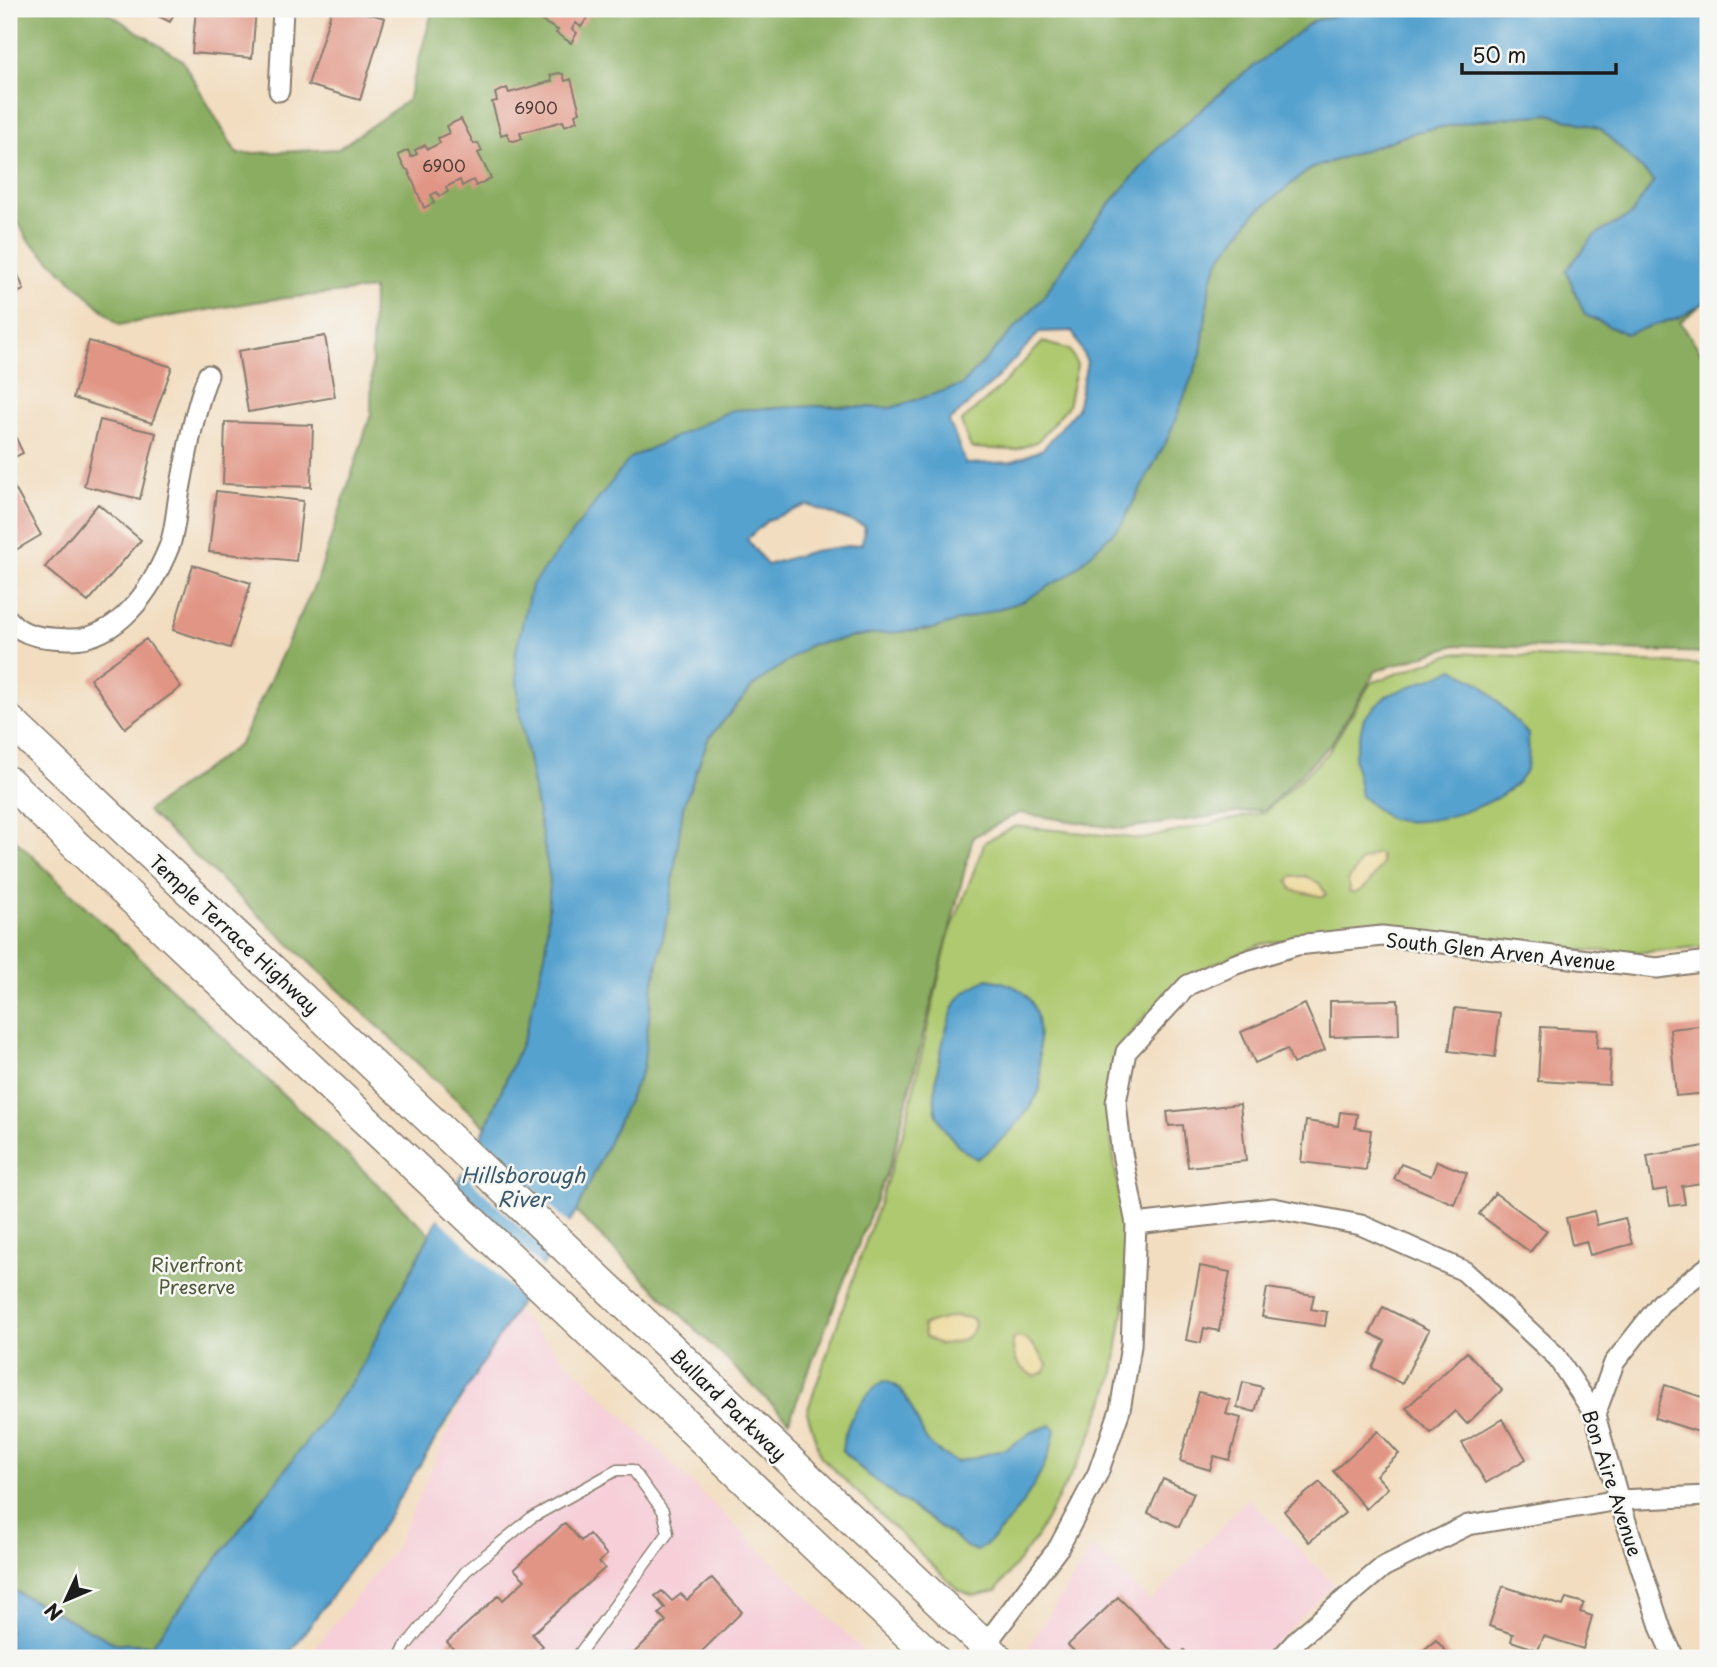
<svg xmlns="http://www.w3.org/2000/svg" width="1717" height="1667" viewBox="0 0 1717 1667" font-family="'Playpen Sans',sans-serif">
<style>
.built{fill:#f6cfd9}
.green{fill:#afc96f;stroke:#667246;stroke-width:2}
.forest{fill:#8bad62;stroke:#54643f;stroke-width:2}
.sand{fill:#eeda9e;stroke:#857b5d;stroke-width:2}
.water{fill:#57a2cf;stroke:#3a5f76;stroke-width:2;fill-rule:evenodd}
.pier{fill:#f2ddc0}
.building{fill:#e19585}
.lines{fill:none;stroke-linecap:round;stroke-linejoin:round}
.service-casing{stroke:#877c6e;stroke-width:13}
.minor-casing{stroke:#877c6e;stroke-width:23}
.primary-casing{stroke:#877c6e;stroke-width:33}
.service{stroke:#fff;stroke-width:10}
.minor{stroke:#fff;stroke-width:19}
.primary{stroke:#fff;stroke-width:30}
.labels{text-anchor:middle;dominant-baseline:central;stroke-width:5;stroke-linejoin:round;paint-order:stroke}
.number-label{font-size:16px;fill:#4d3a36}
.street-label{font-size:19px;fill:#1c1c1c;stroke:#f6f6f2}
.park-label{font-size:19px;fill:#4f5939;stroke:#f6f6f2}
.water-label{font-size:21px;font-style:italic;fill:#37586d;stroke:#f6f6f2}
</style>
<rect width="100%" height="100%" fill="#f6f6f2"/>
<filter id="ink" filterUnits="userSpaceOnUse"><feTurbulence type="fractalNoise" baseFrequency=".0143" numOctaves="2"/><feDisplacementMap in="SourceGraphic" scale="14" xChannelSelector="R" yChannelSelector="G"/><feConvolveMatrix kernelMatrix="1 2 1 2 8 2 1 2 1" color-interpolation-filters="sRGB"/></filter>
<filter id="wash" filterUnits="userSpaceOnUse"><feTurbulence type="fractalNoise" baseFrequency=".00686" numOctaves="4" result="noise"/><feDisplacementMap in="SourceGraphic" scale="28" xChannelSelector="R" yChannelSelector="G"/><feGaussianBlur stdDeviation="1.57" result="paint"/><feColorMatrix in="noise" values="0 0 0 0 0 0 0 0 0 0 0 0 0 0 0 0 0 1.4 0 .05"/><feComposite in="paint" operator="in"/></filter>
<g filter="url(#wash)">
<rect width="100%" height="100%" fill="#f2ddc0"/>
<path class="built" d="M506,1302L871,1658H307L396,1547Z
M1248,1498L1334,1584L1261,1658H1026L1023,1655L1093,1547L1151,1602Z"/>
<path class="green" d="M1043,342L1070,350L1077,365L1068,406L1038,441L1016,450L971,448L961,422L996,391Z
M1454,653L1708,665V946L1644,952L1564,950L1365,927L1262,944L1199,970L1146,1015L1115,1054L1106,1104L1124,1226L1127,1288L1113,1378L1088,1444L1036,1538L996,1591L974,1596L958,1590L821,1457L807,1412L904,1131L948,938L985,842L1015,826L1142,839L1265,812L1327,754L1371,683Z"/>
<path class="forest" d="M9,9H102L182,60L237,154L338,149L408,100L433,9H1360L1313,22L1232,83L1158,148L1097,219L1041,300L962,385L891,408L818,406L515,655L520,714L550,879L546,951L525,1035L486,1127L147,811L240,744L318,578L371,414L373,289L267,300L119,325L28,240L9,206Z
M1549,114L1601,129L1654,181L1631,215L1594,236L1680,317L1708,300L1680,322L1708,362V653L1456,645L1376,671L1331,744L1266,809L1121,829L1019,813L973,837L892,1159L789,1421L576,1212L643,1069L652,990L669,908L683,807L708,739L754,685L810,645L864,635L932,629L1024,600L1071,573L1121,525L1168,438L1201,354L1210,283L1219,260L1255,213L1310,169L1419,131L1482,120Z
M9,834L430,1234L357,1375L152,1646L114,1643L9,1588Z"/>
<path class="sand" d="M1376,853L1380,854L1382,864C1374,876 1365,894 1350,893L1348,881L1361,861Z
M1305,876L1319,883L1326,894L1324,897L1292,890L1288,881L1292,877Z
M954,1316L972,1318L975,1324C972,1341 955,1342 940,1345L925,1336L923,1325Z
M1017,1337C1031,1338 1041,1354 1047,1365L1045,1372L1035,1376C1019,1370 1012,1357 1013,1340Z"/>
<path class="water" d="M1360,9H1656L1672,14L1708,9V300L1680,317L1626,334L1585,315L1566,271L1594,236L1631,215L1654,181L1601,129L1549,114L1482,120L1419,131L1310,169L1255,213L1219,260L1210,284L1201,354L1168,438L1121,525L1071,573L1024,601L932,629L864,635L810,645L754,685L708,739L683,807L669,908L652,990L643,1069L576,1212L379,1531L286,1658H9V1588L114,1643L152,1645L357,1375L486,1127L525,1035L546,951L550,879L520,714L515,655L531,586L630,458L732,410L818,406L891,408L962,385L1041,300L1097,219L1158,148L1232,83L1313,21ZM1072,331L1087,362L1077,409L1043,449L1011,462L966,464L949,421L991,384L1040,332ZM807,505L865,526L862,544L813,551L767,565L747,539L768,520Z
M1454,669L1481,684L1528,734C1528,744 1530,757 1527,767C1517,803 1424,830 1392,819C1381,816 1370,803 1361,796L1354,757L1364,718L1386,696Z
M987,979C1037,986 1039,1010 1039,1055C1039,1066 1043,1083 1039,1092C1025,1119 1001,1143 977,1159C961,1151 944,1132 937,1115C929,1095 946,1015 959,998C965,990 979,984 987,979Z
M884,1381C908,1385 915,1421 926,1439C933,1450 946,1456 957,1462L1006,1449L1032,1432L1051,1425L1055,1429C1051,1468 1009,1529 978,1551L969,1549C928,1514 879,1491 842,1450C844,1424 861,1396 884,1381Z"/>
<path class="pier" d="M477,1136L572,1226L552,1258L460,1170Z
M453,1182L545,1270L525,1302L436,1216Z"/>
<g id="blocks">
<path class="building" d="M144,9H176L170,22Z
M196,9H256L252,58L192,53Z
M332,9H351L385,18L360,100L308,85Z
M531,9H592L597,12L594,17L590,14L581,27L576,23L572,29L577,33L571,43L556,33L558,30L528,14Z
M559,73L563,74L565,81L571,79L580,112L575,114L577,121L565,126L563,121L520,133L522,139L513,141L509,140L507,133L501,135L492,102L497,101L495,93L507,88L509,93L552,81L550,75Z
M461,119L474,144L478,143L482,151L478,153L491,178L476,186L473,180L462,186L460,180L446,187L448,192L439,196L437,192L431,195L434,203L424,208L408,170L405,169L398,155L408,150L411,157L417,154L415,150L425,145L428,149L440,143L438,138L449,133L446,126Z
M9,252L24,290L9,296Z
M325,336L335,397L248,412L238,351Z
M89,341L172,367L152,423L73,398Z
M100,420L156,433L140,499L84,486Z
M225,422L313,425L311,487L223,484Z
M9,423L23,453L9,460Z
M9,478L41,535L9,554Z
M216,491L303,501L296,561L209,552Z
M98,504L141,540L88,602L45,567Z
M193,565L251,583L230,648L173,630Z
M146,639L181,687L125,728L90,679Z
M1398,1000L1399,1035L1330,1037V1001Z
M1305,1004L1325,1050L1293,1064L1287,1049L1255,1063L1241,1032Z
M1455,1008L1500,1013L1495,1057L1449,1051Z
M1708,1025V1093L1676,1096L1670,1029Z
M1541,1027L1598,1030L1597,1048L1611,1049L1609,1085L1538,1081Z
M1240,1104L1246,1161L1188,1167L1183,1125L1169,1126L1167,1112Z
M1340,1112L1357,1114L1355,1128L1371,1130L1366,1170L1301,1162L1306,1121L1338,1126Z
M1705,1146L1708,1182L1682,1186L1685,1204L1670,1206L1667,1189L1653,1191L1647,1156Z
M1437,1161L1467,1173L1454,1204L1394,1179L1401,1164L1431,1176Z
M1495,1193L1547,1231L1530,1252L1479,1214Z
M1594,1211L1597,1225L1625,1218L1632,1244L1590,1255L1586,1241L1572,1245L1566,1218Z
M1200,1266L1230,1272L1219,1331L1204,1328L1201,1343L1186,1340Z
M1267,1288L1314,1295L1311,1309L1327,1312L1325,1326L1262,1317Z
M1383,1307L1429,1330L1402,1384L1372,1368L1385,1341L1370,1333Z
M1467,1352L1502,1390L1467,1424L1455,1411L1431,1433L1406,1408Z
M1243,1382L1262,1387L1255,1412L1237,1407Z
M1665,1385L1708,1399V1435L1655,1418Z
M1199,1392L1230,1400L1226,1414L1241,1418L1229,1460L1214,1456L1210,1470L1180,1461Z
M1502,1419L1526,1459L1486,1483L1462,1443Z
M1378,1431L1399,1454L1376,1475L1388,1488L1366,1509L1333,1471Z
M1163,1479L1194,1493L1179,1527L1148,1513Z
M1320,1482L1345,1513L1309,1542L1284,1511Z
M565,1523L581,1541L589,1534L607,1555L599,1562L605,1568L532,1634L543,1646L529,1658H451L457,1653L447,1642L499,1595L503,1600L525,1580L514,1569Z
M712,1578L742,1612L695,1658H624L628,1654L630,1657L666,1621L659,1614L665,1608L655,1596L662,1591L672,1601L681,1594L687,1600Z
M1503,1586L1563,1606L1566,1598L1584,1603L1580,1612L1592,1616L1583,1649L1544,1636L1538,1650L1511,1641L1513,1634L1489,1626Z
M1118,1597L1178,1657L1184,1650L1192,1658H1081L1068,1645Z
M1436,1640L1452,1658H1414Z"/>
</g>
</g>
<g filter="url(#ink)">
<use href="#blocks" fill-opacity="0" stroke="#877c6e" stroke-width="2"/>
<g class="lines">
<g class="service-casing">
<path id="service" d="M400,1658L405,1647L466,1571L531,1518L617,1470H633L663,1511L668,1533L576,1658"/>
</g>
<g class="minor-casing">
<path id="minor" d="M279,91L283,9
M9,620C24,638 47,638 68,639C118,641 152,589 169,547C175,532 176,512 179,495C187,454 193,414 208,375
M1136,1224L1273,1208L1361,1225L1464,1271L1556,1356L1595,1415L1619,1500L1661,1629L1674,1658
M1595,1415L1614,1363L1661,1303L1708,1267
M985,1645L1059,1547L1098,1473L1120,1410L1131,1346L1136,1224L1121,1148L1116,1102L1126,1052L1188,985L1236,964L1297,945L1382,936L1657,968L1708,961
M1281,1658L1299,1638L1383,1567L1468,1525L1619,1500L1708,1496"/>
</g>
<g class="primary-casing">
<path id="primary" d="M9,720L998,1658
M9,782L933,1658"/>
</g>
<use href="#service" class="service"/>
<use href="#minor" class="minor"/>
<use href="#primary" class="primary"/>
</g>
</g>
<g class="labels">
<g class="number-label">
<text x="536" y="107">6900</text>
<text x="444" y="165">6900</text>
</g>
<g class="street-label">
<text transform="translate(235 934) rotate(43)">Temple Terrace Highway</text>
<text transform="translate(1501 951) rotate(6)">South Glen Arven Avenue</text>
<text transform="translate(729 1404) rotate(44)">Bullard Parkway</text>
<text transform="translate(1613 1483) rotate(72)">Bon Aire Avenue</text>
</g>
<g class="park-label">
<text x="197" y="1264">Riverfront<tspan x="197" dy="22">Preserve</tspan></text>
</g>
<g class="water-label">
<text x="523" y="1174">Hillsborough<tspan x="523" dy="24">River</tspan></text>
</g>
</g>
<rect width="1717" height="1667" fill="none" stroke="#f6f6f2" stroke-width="35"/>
<g transform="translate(66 1600) rotate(226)" stroke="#f6f6f2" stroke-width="5" paint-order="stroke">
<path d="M0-5L12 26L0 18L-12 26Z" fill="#1c1c1c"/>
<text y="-10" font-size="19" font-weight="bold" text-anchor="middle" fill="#1c1c1c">N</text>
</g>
<path d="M1462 63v10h154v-10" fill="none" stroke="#1c1c1c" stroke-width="3.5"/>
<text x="1472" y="63" font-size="21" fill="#1c1c1c" stroke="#f6f6f2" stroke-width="5" paint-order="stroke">50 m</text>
</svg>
